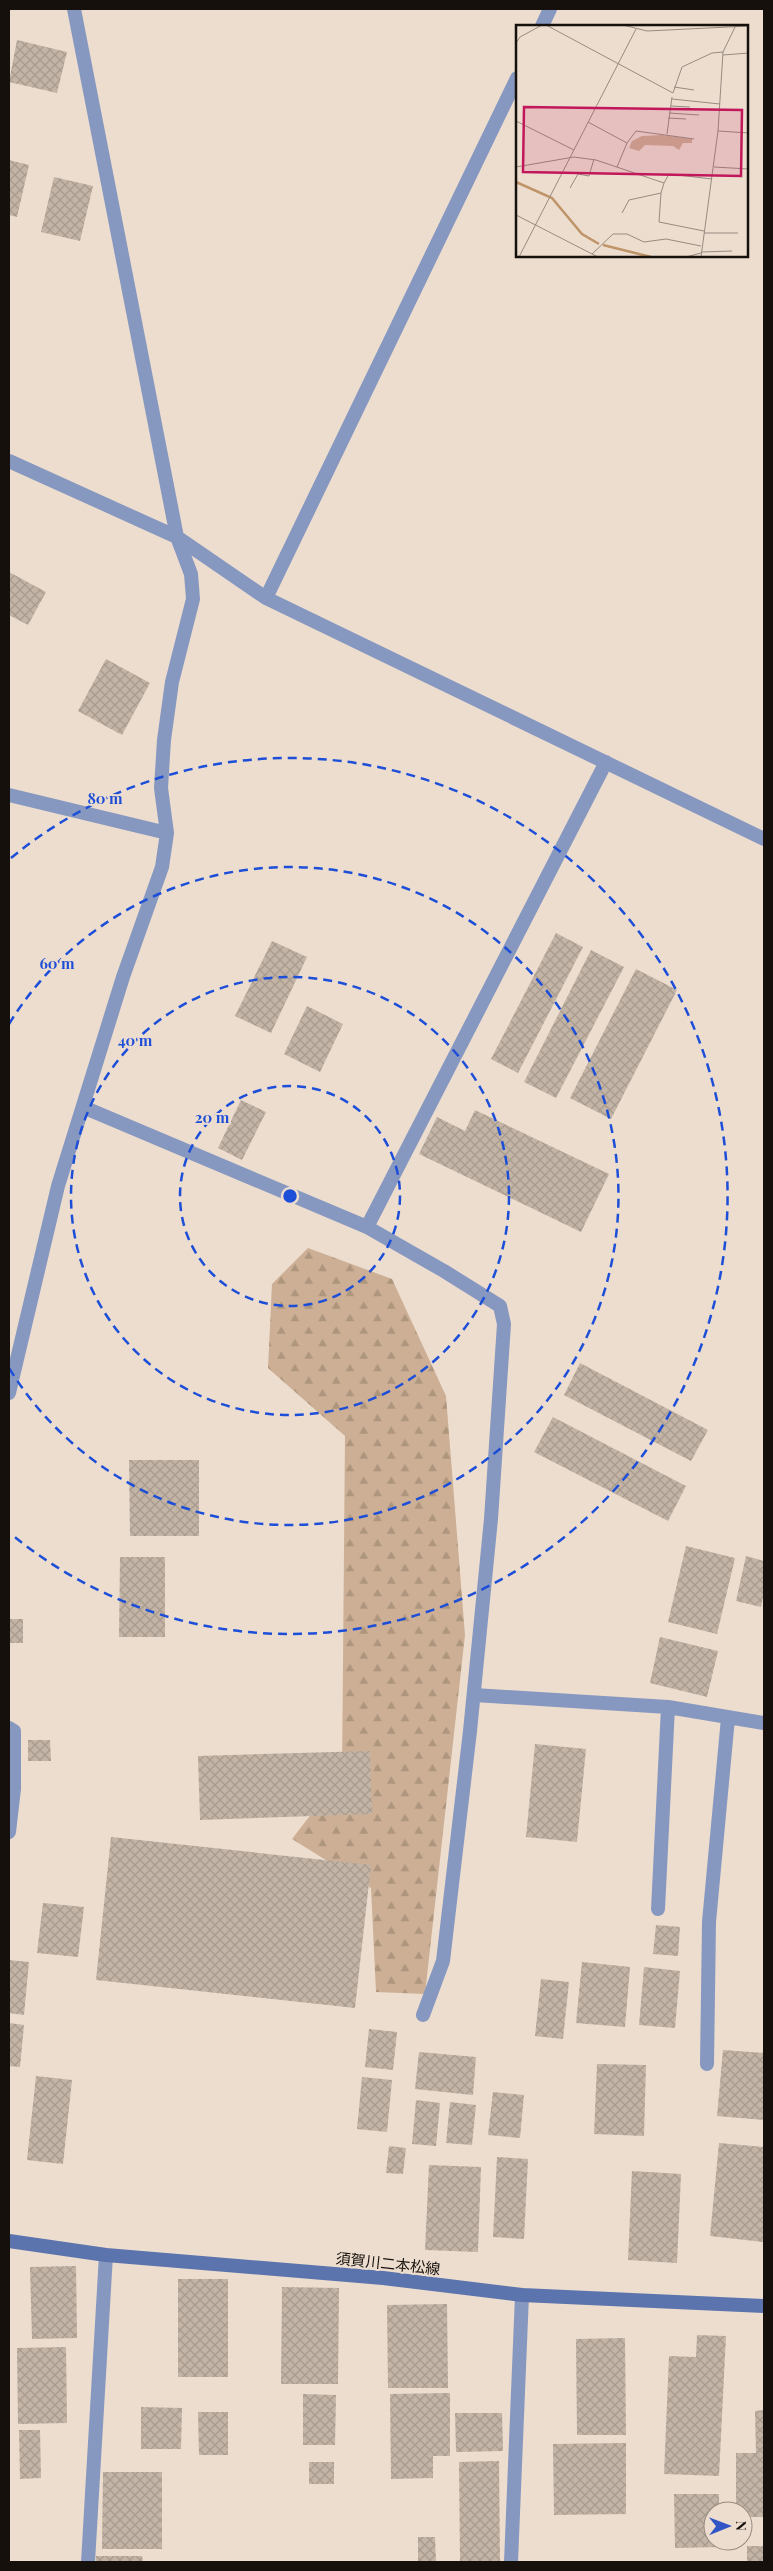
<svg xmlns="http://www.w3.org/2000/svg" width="773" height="2571" viewBox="0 0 773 2571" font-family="'Playfair Display','Noto Sans JP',serif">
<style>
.forest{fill:url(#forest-firs)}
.building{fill:url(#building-cross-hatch)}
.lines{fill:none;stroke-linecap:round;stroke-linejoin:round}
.minor{stroke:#8798c0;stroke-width:14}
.secondary{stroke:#5c74ad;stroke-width:14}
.ring{fill:none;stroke:#1d4ed8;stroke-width:2.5;stroke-dasharray:9 6}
.labels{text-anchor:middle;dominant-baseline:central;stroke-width:4;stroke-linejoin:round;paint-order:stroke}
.street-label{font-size:15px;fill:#15100b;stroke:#edddcf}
.inset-river{fill:none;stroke:#bf9469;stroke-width:2.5}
.inset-road{fill:none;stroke:#978b81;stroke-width:1}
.view{fill:#c2185b;fill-opacity:0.15;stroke:#c2185b;stroke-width:2.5}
.inset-edge{fill:none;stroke:#15100b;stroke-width:2.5}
.centre{fill:#1d4ed8;stroke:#edddcf;stroke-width:2.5}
.ring-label{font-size:15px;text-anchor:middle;font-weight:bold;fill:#1d4ed8;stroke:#edddcf;stroke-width:4;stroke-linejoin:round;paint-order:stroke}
</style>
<defs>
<pattern id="forest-firs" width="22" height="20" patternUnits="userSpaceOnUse" patternTransform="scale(1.25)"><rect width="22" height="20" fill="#ccaf94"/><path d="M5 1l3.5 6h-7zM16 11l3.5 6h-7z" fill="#ae967e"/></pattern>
<pattern id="building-cross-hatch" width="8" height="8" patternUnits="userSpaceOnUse" patternTransform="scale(1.25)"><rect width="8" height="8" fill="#c3b4a6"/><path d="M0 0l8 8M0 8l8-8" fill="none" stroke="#a79a8e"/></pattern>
</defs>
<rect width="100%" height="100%" fill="#edddcf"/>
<path class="forest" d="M308,1248L392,1279L446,1396L465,1635L425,1994L376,1992L371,1888L292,1839L342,1774L345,1436L268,1368L272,1284Z"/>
<path class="building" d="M17,40L67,52L57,93L9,82Z
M9,160L29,165L17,217L9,215Z
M54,177L93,186L80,241L41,232Z
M9,572L46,592L28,625L9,615Z
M106,659L150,683L122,735L78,711Z
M556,933L583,947L518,1073L491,1059Z
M272,941L307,957L271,1033L235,1016Z
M591,950L624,967L556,1098L524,1082Z
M636,969L677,990L611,1119L570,1098Z
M307,1006L343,1024L320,1072L284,1054Z
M241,1100L266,1112L242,1160L218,1148Z
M475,1110L609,1174L581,1232L419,1154L437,1117L465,1131Z
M580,1363L708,1430L691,1461L564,1395Z
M553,1417L686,1486L668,1521L534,1452Z
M129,1460H199V1536H130Z
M686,1546L735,1558L717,1634L668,1622Z
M746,1556L764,1561V1592L761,1607L736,1601Z
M120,1557H165V1637H119Z
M9,1619H23V1643H9Z
M660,1637L718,1651L707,1697L650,1683Z
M28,1740H50L51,1761H28Z
M535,1744L586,1749L577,1842L526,1837Z
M370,1751L372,1814L200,1820L198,1756Z
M111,1837L371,1865L355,2008L96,1980Z
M43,1903L84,1907L78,1957L37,1953Z
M656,1925L680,1927L678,1956L653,1954Z
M9,1960L29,1962L24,2015L9,2013Z
M582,1962L630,1967L625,2027L576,2023Z
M644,1967L680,1971L675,2028L639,2025Z
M541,1979L569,1982L563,2039L535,2036Z
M9,2023L24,2025L20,2067L9,2066Z
M369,2029L397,2032L393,2070L365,2067Z
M723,2050L764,2053V2120L717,2116Z
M419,2052L476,2057L473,2095L415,2089Z
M597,2064L646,2065L644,2136L594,2134Z
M36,2076L72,2080L63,2164L27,2160Z
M362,2077L392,2080L387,2132L357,2129Z
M493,2092L524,2095L520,2138L488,2135Z
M416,2100L440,2103L436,2146L412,2144Z
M450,2102L476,2105L472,2145L446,2143Z
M719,2143L764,2147L763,2242L710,2236Z
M389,2146L406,2148L403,2174L386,2173Z
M497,2157L528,2159L524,2239L493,2237Z
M429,2165L481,2167L478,2252L425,2250Z
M632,2171L681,2174L677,2263L628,2260Z
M76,2266L77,2338L32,2339L30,2267Z
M178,2279H228V2377H178Z
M282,2287L339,2288L338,2384H281Z
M447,2304L448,2388H388L387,2305Z
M697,2335L726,2336L719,2476L664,2474L669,2356L696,2357Z
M625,2338L626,2435H577L576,2339Z
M66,2347L67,2423L18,2424L17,2348Z
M450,2393V2456H433V2478L391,2479L390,2394Z
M303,2394L336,2395L335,2445H303Z
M141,2407L182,2408L181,2449H141Z
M764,2410V2517H743V2511H736V2453H756L755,2411Z
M198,2412H228V2455H199Z
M455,2413H502L503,2451L456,2452Z
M19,2430H40L41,2478L20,2479Z
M626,2443V2514L554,2515L553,2444Z
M499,2461L500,2562H460L459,2462Z
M309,2462H334V2484H309Z
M103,2472H162V2549H102Z
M674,2494H719V2511H713V2541H719L720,2547L675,2548Z
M418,2537H435L436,2562H418Z
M747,2546H764V2562H747Z
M96,2556H142L143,2562H96Z"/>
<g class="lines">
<path class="minor" d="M542,26L550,9
M9,461L177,537L266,598L764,839
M266,598L517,78
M9,795L167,833
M83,1107L367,1227L606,762
M367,1227L444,1271L500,1306L504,1324L491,1519L470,1731L443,1961L423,2015
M9,1393L58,1186L123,977L162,867L167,833L161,788L164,740L172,682L193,599L191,574L177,537L74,9
M474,1695L668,1707L764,1723
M9,1728L14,1731V1789L9,1832
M658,1909L668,1707
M707,2064L709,1922L728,1718
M88,2562L106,2255
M511,2562L522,2295"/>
<path class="secondary" d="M9,2241L106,2255L383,2278L522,2295L764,2306"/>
</g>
<g class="ring">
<circle cx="290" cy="1196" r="110"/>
<circle cx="290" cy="1196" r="219"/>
<path d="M9 1024A329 329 0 1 1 9 1368"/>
<path d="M11 858A438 438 0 1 1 11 1534"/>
</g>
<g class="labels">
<g class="street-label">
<text transform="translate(388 2263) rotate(6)">須賀川二本松線</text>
</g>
</g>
<g transform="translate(516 25)">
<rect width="232" height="232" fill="#edddcf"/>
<path d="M146,110L176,114V118H167L163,125L157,121L129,120L123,126L113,123L116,116L126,111Z" fill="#ccaf94"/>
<path class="inset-river" d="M0,157L36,173L66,209L83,219M87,220L135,232"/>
<path class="inset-road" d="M30,0L157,68L166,42L196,28L207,27M107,0L131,6L233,1M0,18L4,12L26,0M207,30L233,28M158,62L178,65M156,74L204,79M155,81L174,82M153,88L183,90M152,93L170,94M0,96L58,125M72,97L111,118L101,142M202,106L233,108M151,109L156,72M111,118L120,106L178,114M0,142L58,132L80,135L148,158L153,149L196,154M198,142L233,144M54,163L62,149L73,151L78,134M145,168L143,197L188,206M106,188L113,175L145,168L148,158M0,190L82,232M188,208H222M185,227L216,226M76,229L97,209H111L128,217L150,214L185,221M3,232L120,4M170,232L185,228M185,232L202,106L207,27L220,0"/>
<path class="view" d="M8,82L226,85L225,151L7,147Z"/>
<rect width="232" height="232" class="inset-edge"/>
</g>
<circle cx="290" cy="1196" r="8" class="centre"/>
<g class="ring-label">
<text x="105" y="804">80 m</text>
<text x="57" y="969">60 m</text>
<text x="135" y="1046">40 m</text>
<text x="212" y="1123">20 m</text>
</g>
<rect width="773" height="2571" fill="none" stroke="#15100b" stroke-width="20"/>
<g transform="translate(728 2526) rotate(89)"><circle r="24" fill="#edddcf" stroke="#978b81"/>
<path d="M0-4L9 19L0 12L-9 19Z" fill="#3155c5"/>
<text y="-8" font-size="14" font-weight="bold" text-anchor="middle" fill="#15100b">N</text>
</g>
</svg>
